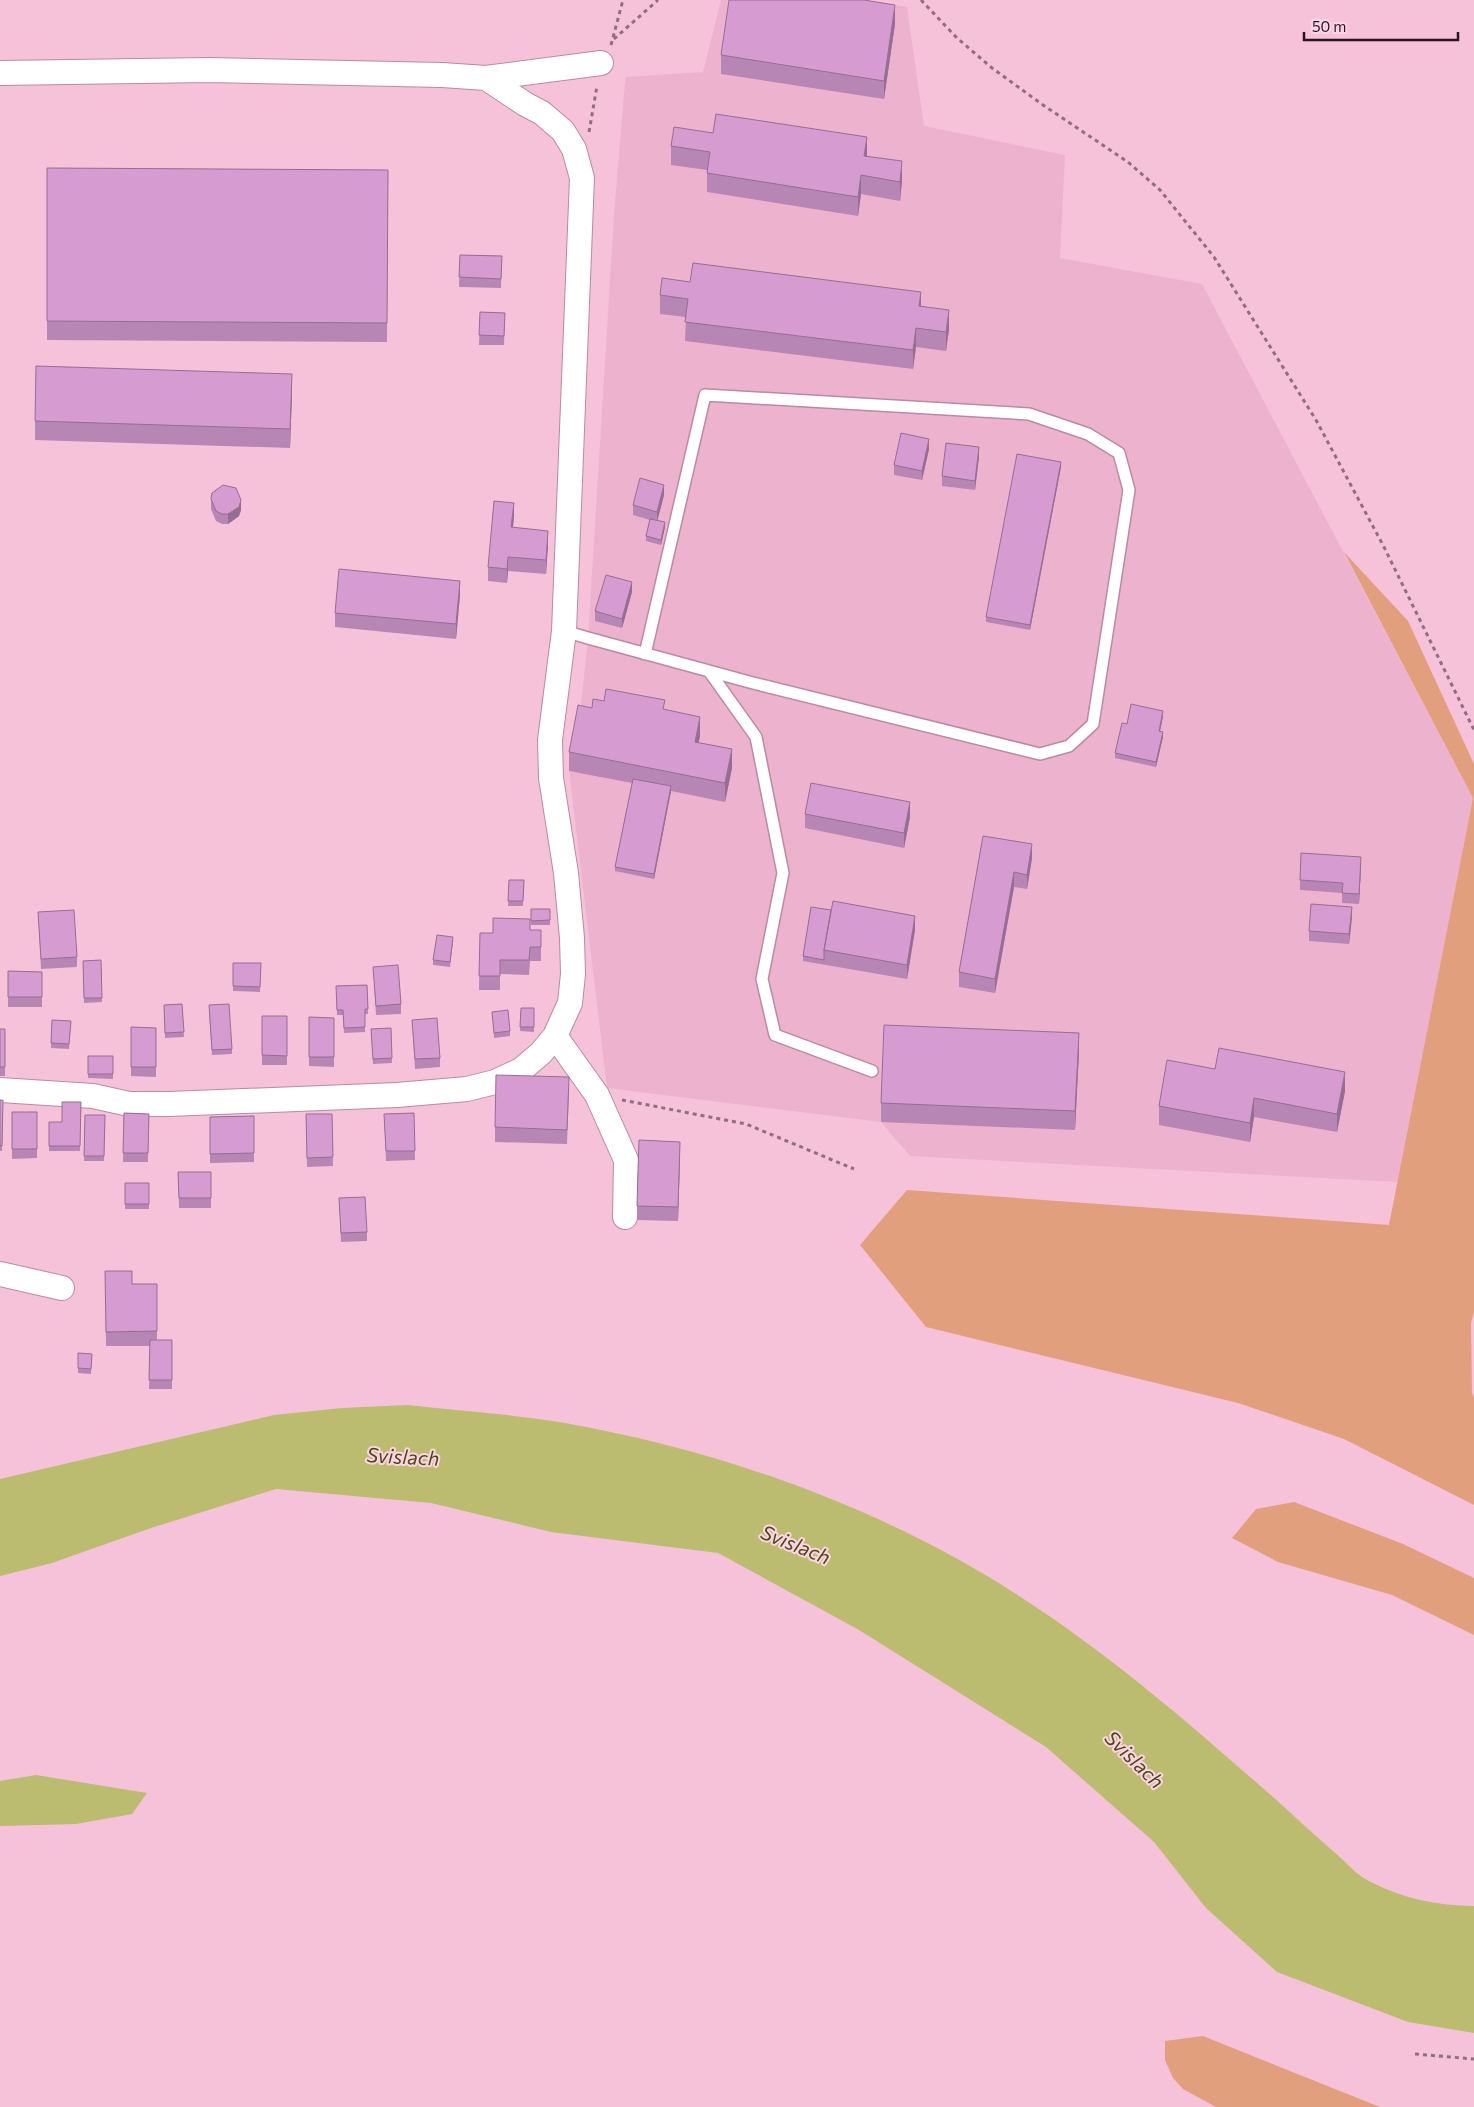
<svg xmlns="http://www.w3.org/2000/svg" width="1474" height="2107" viewBox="0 0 1474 2107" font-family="Commissioner,sans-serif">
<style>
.built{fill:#edb3ce}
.green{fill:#e19f7d}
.water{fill:#bbbc70}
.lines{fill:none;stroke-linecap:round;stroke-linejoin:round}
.lane-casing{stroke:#ba8aa1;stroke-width:14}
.street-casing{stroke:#ba8aa1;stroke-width:26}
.path{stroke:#916e7e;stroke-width:3;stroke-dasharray:4 4;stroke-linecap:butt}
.lane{stroke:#fff;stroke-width:11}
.street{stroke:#fff;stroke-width:24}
.wall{fill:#b886b5}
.shaded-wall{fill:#966d93}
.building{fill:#d69cd2;stroke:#966d93}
.labels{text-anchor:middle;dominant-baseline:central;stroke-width:4;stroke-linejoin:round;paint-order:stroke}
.water-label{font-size:20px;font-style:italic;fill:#4b4a10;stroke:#fdd3e6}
</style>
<rect width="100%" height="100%" fill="#f6c2da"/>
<path class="built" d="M721,0H859L907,7L924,126L1065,155L1060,258L1202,284L1473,798L1398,1182L910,1156L881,1122L607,1088L569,771L579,724L588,638L614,215L625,82L626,77L703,72Z"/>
<path class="green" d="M1344,552L1408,621L1474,764V1312L1471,1323L1472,1393L1474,1398V1505L1344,1439L1238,1403L926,1327L860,1245L907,1190L1389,1225L1473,798Z
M1294,1502L1403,1544L1474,1578V1635L1392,1595L1278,1562L1232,1538L1256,1509Z
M1203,2036L1380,2107H1216L1183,2089L1173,2078L1165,2060V2041Z"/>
<path class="water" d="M408,1405C460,1411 513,1414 565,1423C700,1447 833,1491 954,1557C1063,1617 1157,1695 1250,1777C1281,1803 1310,1832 1341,1858C1349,1866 1359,1876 1369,1881C1401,1898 1438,1906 1474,1906V2033L1408,2022L1277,1972L1206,1908L1154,1842L1046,1747L859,1630L718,1553L551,1532L431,1503L276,1489L151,1528L52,1563L0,1576V1479L274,1415L342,1408Z
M36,1775L147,1793L132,1814L76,1824L0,1826V1781Z"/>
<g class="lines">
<g class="lane-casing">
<path id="lane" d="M564,631L588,638L753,683L1040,754L1069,746L1093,724L1129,490L1119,453L1088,434L1029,414L705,395L645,654
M709,671L756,737L783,873L762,979L775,1035L872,1071"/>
</g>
<g class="street-casing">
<path id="street" d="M0,73L209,70L442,75L486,78L525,104L542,113L563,131L574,149L582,178L564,631L550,740L551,778L566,873L572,938L573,974L570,1003L555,1036L541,1053L521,1070L495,1082L467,1089L397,1095L169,1104H129L93,1096L0,1090
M486,78L601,63
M555,1036L597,1095L626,1160L625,1217
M0,1274L62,1288"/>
</g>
<path class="path" d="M921,0L957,38L992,68L1043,105L1128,162L1160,190L1214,257L1316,420L1384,547L1474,730
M614,39L658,0
M611,45L623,0
M589,132L597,86
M622,1100L746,1124L854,1169
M1415,2054L1474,2059"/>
<use href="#lane" class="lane"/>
<use href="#street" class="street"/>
</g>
<path class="wall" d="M895,24L884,99L721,74V55Z
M713,133L867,157L902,180L900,201L861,194L858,216L707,192V170L671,165V146Z
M47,168L388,170L387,342L47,340Z
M460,255L502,256L501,288L459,287Z
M660,295L921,306L949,329L946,351L916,347L913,369L685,341L686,317L660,314Z
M480,312L505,313L504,345H479Z
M292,393L290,448L35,440V421Z
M929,449L922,480L894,475V465Z
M979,457L975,490L942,486V476Z
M1061,467L1030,630L986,622V617Z
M664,495L657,521L665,527L661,545L646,541V536L650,520L633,515V505Z
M211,499L241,510L239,516L228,524H222L216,521L211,509Z
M514,517L513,527L548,545L546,574L508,571L507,583L488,581V567Z
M632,592L622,628L595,621V611Z
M460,595L456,639L335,627V613Z
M604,701L665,710L700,736L698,742L732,768L725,802L671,791L654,879L615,871V867L632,783L569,771V752L592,708Z
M1163,716L1160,732L1163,737L1156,767L1115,758V753L1127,724Z
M805,814L910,817L904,848L805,828Z
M983,836L1032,858L1027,889L1014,887L995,993L959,987V972Z
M1361,867L1359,904L1342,903V893L1300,890V880Z
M509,880H524L523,906H508Z
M811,907L915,930L907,979L803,961V956Z
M531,909H550V925H531Z
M38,912L77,957V967L41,969Z
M1352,917L1349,944L1309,941V931Z
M530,930H541V961H530L529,975L500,974V990H479L480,933H493Z
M453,942L450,967L433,965V960Z
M101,960L102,1002L84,1003L83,961Z
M261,963L260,992L233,991V986Z
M373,967L401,1004V1014L376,1015Z
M8,971L42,972V1007H8Z
M367,985L368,1014H365V1032L344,1033L343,1015H337L336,986Z
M182,1004L184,1037L165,1038L164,1005Z
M521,1008H534V1032L520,1031Z
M209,1010L232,1049V1054L212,1055Z
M492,1012L510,1031V1036L494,1038Z
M262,1016H287V1065H262Z
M309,1017L334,1018V1067L309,1066Z
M52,1020L71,1021L69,1049L51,1048Z
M412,1020L440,1058V1067L415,1069Z
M131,1027L156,1028V1077L131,1076Z
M391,1028L392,1063L373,1064L371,1029Z
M0,1029H5V1076H0Z
M1079,1052L1075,1130L881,1122V1103Z
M88,1056H113V1079L88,1078Z
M1215,1069L1345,1091L1337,1132L1254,1117L1250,1142L1159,1125V1106Z
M569,1091L567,1144L495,1142V1127Z
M0,1100H3L2,1151H0Z
M81,1102L80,1151H49V1122H62Z
M12,1112H37V1158L12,1159Z
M124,1113L149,1114L148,1162H123Z
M414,1113L415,1160L386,1161L384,1114Z
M306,1114H332L333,1166L307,1167Z
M85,1115H105L104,1161H84Z
M254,1116V1162L210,1163V1117Z
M680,1156L678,1221L637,1220V1206Z
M178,1172H211V1208H179Z
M125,1183H149V1209H125Z
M339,1198L367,1232V1241L341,1242Z
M105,1271L132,1284H157V1340H172V1389H149L150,1346H106Z
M78,1353L92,1354L91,1374L78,1373Z"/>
<path class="shaded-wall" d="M895,5V24L884,99V81Z
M867,137V156L864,175V156Z
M902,161V180L900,201V182Z
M861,175V194L858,216V197Z
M921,292V311L919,306Z
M949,310V329L946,351V332Z
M916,328V347L913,369V350Z
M292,374V393L290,448V429Z
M929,439V449L922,480V471Z
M979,447V457L975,490V481Z
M1061,462V467L1030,630V625Z
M664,485V495L657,522V512Z
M241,500V510L239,516L228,524V514Z
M514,503V517L511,542V527Z
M665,522V527L661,545V540Z
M548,531V545L546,574V560Z
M508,557V571L507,583V569Z
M460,581V595L456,639V624Z
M632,582V592L622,628V619Z
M1163,711V716L1159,736V731Z
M700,717V736L695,761V742Z
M1163,732V737L1156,767V762Z
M732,749V768L725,802V783Z
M671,786V791L654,879V874Z
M910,802V817L904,848V833Z
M1032,844V858L1027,889V875Z
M1361,857V867L1359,904V894Z
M1014,872V887L995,993V979Z
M1352,907V917L1349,944V934Z
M915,916V930L907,979V965Z
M1079,1033V1052L1075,1130V1111Z
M1345,1072V1091L1337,1132V1114Z
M1254,1098V1117L1250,1142V1123Z
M680,1142V1156L678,1221V1207Z"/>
<path class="building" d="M729,0H864L895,5L884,81L721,55Z
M716,114L867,137L864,156L902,161L900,182L861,175L858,197L707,173L710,152L671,146L674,127L713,133Z
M47,168L388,170L387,323L47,321Z
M460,255L502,256L501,279L459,277Z
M693,263L921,292L919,306L949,310L946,332L916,328L913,350L685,322L688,299L660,295L662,278L690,282Z
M480,312L505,313L504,336L479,335Z
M36,366L292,374L290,429L35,421Z
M901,433L929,439L922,471L894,465Z
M946,443L979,447L975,481L942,476Z
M1017,454L1061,462L1030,625L986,617Z
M640,478L664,485L657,512L633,505Z
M223,485L236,488L241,500L239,507L228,514H222L216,511L211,499L212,493Z
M494,501L514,503L511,527L548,531L546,560L508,557L507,569L488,567Z
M650,519L665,522L661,540L646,536Z
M339,569L460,581L456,624L335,613Z
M606,575L632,582L622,619L595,611Z
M606,689L665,700L663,709L700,717L695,742L732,749L725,783L569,752L578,705L592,708L593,699L604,701Z
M1131,704L1163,711L1159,731L1163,732L1156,762L1115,753L1122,723L1127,724Z
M633,779L671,786L654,874L615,867Z
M811,783L910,802L904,833L805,814Z
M983,836L1032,844L1027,875L1014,872L995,979L959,972Z
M1301,853L1361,857L1359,894L1342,893L1343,883L1300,880Z
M509,880H524L523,901H508Z
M833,901L915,916L907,965L824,950Z
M1311,904L1352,907L1349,934L1309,931Z
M811,907L831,910L824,950V960L803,956Z
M531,909H550V920L531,921Z
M74,910L77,957L41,959L38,912Z
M493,918L530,919V930H541V947H530L529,960H500V976H479L480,933H493Z
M437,935L453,937L450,962L433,960Z
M101,960L102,998H84L83,961Z
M233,963H261L260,987L233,986Z
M398,965L401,1004L376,1006L373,967Z
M8,971L42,972V997H8Z
M367,985L368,1009H365V1027L344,1028L343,1010H337L336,986Z
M182,1004L184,1032L165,1033L164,1005Z
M229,1004L232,1049L212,1050L209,1005Z
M521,1008H534V1027H520Z
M508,1010L510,1031L494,1033L492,1012Z
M262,1016H287V1056L262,1055Z
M309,1017L334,1018V1057H309Z
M437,1018L440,1058L415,1059L412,1020Z
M52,1020L71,1021L69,1044L51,1043Z
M884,1025L1079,1033L1075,1111L881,1103Z
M131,1027L156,1028V1067H131Z
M391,1028L392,1058L373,1059L371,1029Z
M0,1029H5V1067H0Z
M1219,1048L1345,1072L1337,1114L1254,1098L1250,1123L1159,1106L1167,1060L1215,1069Z
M88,1056H113V1074H88Z
M496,1075L569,1077L567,1130L495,1127Z
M0,1100H3L2,1146H0Z
M62,1102H81L80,1146H49V1122H62Z
M12,1112H37V1149H12Z
M124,1113L149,1114L148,1153H123Z
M414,1113L415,1151H386L384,1114Z
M306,1114H332L333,1157L307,1158Z
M85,1115H105L104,1156H84Z
M254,1116V1153L210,1154V1117Z
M639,1140L680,1142L678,1207L637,1206Z
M178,1172H211V1198H179Z
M125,1183H149V1204H125Z
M365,1197L367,1232L341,1233L339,1198Z
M105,1271H132V1284H157V1331L106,1332Z
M150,1340H172V1380H149Z
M78,1353L92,1354L91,1369L78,1368Z"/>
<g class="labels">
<g class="water-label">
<text transform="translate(403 1456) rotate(3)">Svislach</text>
<text transform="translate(796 1544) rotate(22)">Svislach</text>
<text transform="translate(1135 1759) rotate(44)">Svislach</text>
</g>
</g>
<path d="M1304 32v8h154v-8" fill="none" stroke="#27151e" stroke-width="2.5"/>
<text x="1312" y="32" font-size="15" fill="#27151e" stroke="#fdd3e6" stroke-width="4" paint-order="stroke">50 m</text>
</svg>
